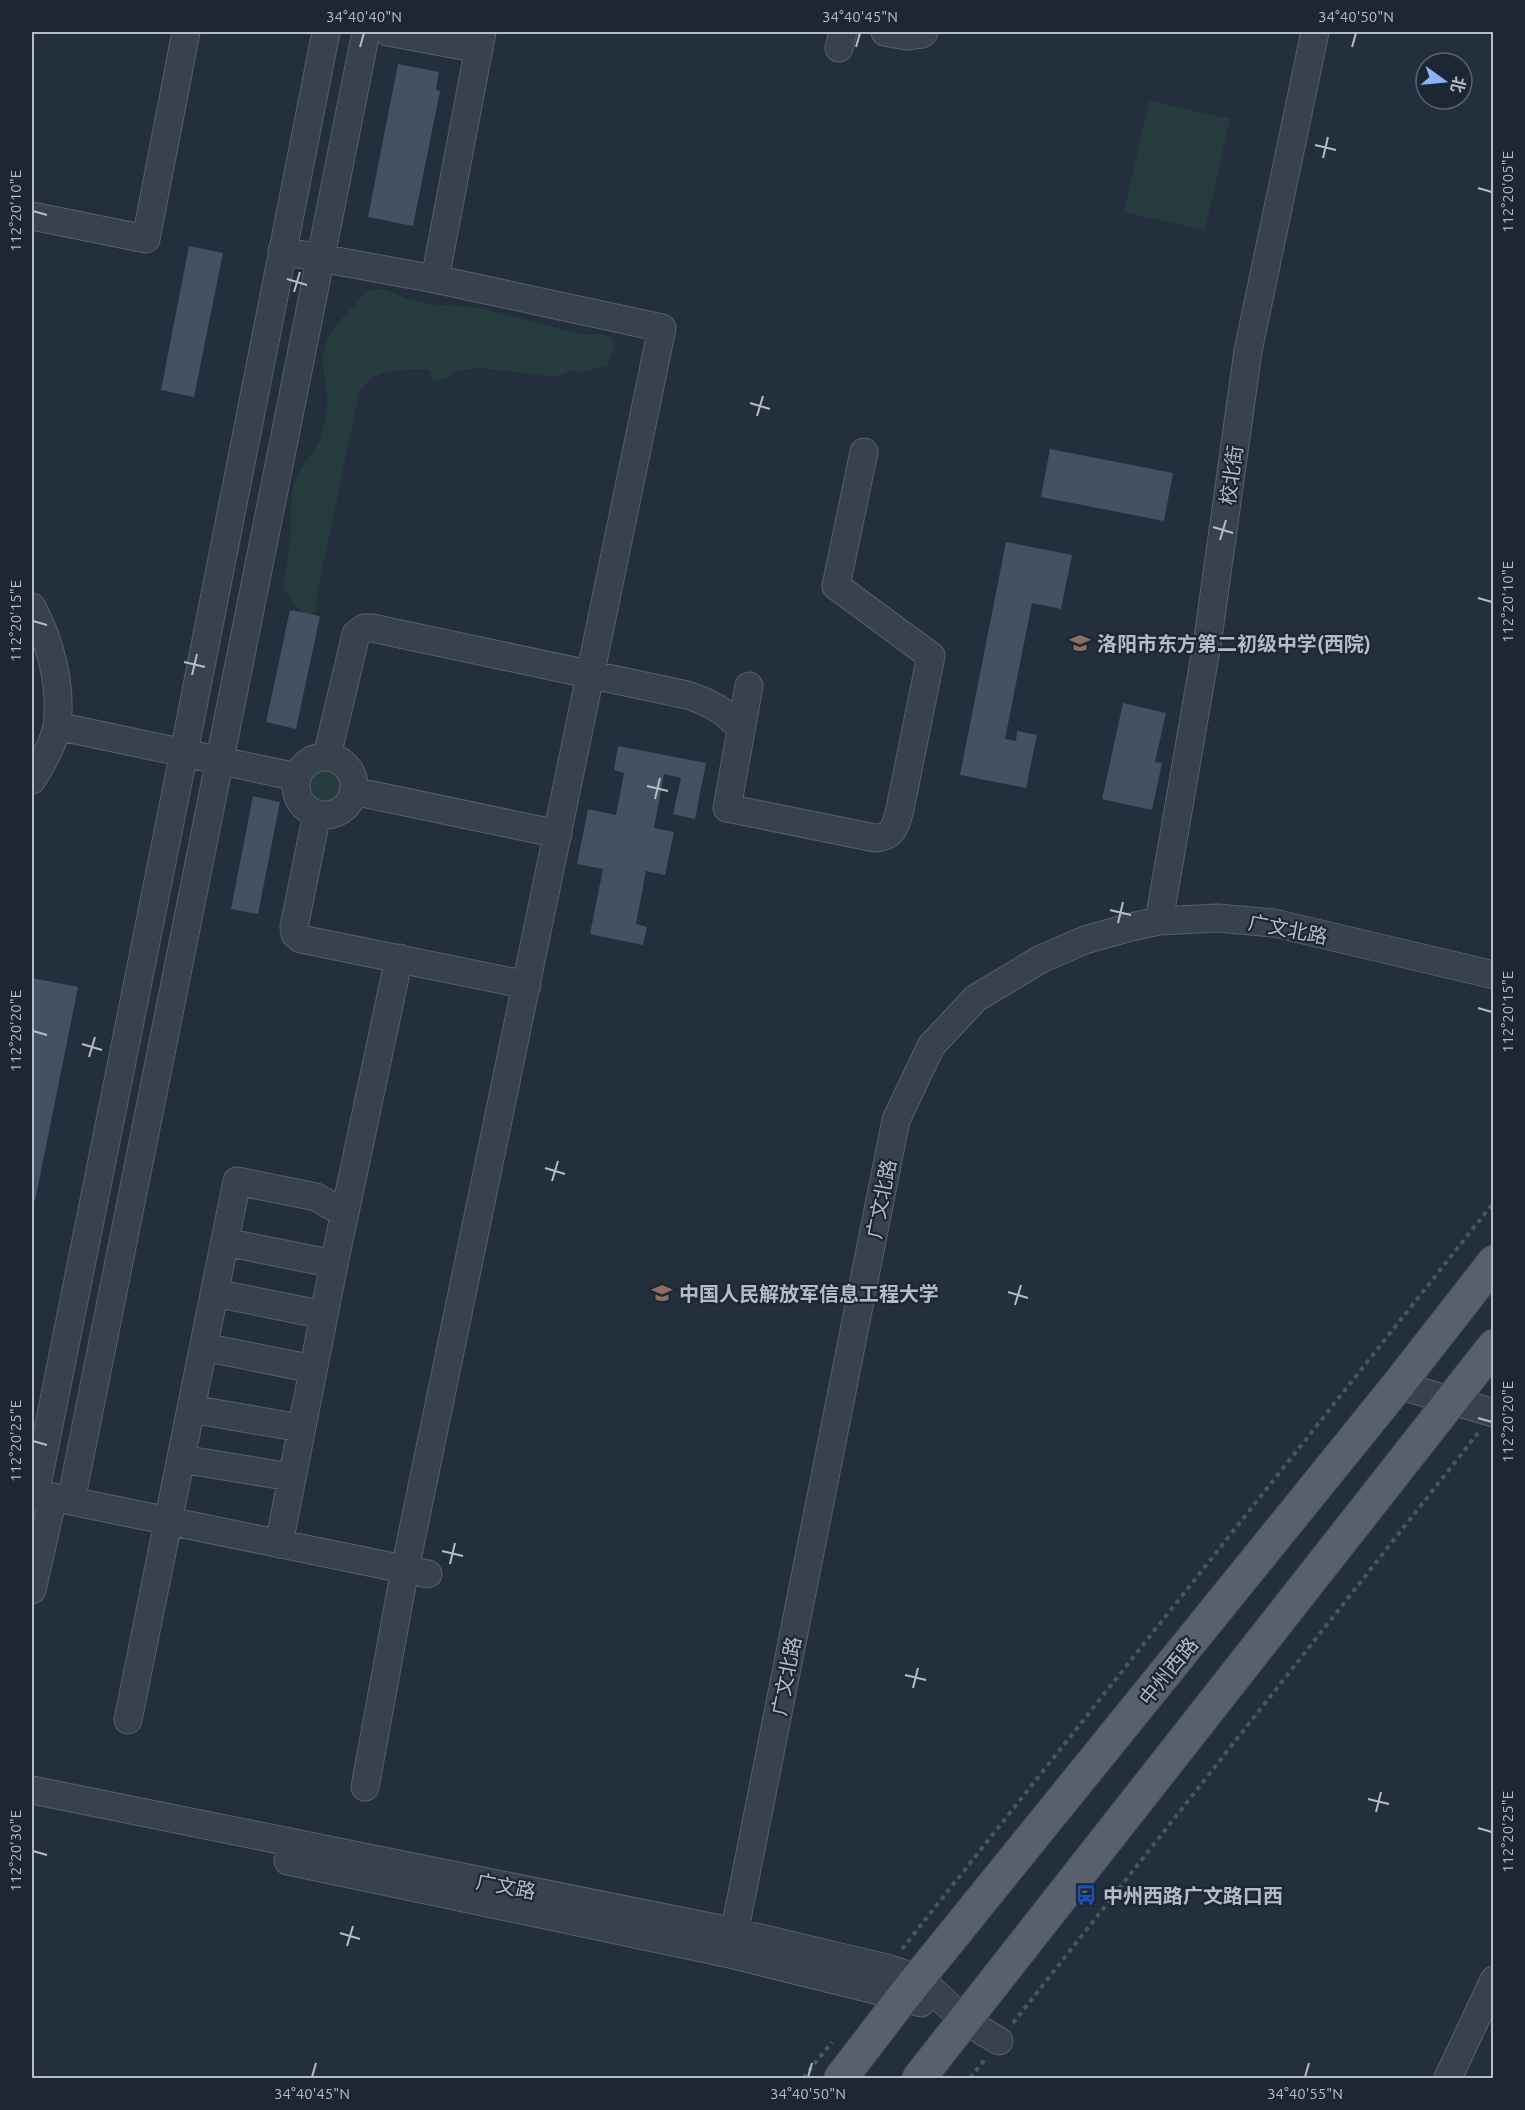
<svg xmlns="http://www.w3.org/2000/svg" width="1525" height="2110" viewBox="0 0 1525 2110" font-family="Ubuntu,'Noto Sans SC',sans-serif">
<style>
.green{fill:#263c3f}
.building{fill:#455162}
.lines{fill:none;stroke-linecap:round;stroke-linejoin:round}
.minor-casing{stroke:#565f6c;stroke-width:29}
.major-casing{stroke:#414a57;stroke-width:35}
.path{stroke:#44595c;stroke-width:4;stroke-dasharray:4.5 4.5;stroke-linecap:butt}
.minor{stroke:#38414e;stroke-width:27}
.major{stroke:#56606e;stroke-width:33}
.ticks{fill:none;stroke:#b4bcc9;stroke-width:2}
.labels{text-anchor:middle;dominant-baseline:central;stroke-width:4.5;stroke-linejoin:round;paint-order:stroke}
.street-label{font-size:20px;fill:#b4bcc9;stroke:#1d2633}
.poi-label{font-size:20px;font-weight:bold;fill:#b4bcc9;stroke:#1d2633;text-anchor:start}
.neatline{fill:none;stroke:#b4bcc9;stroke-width:2}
.ticks-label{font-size:15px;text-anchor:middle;fill:#b4bcc9}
</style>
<rect width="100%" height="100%" fill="#242f3e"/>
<path class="green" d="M1149,101L1230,119L1205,230L1124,212Z
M384,289L411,300L427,304L481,308L583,335L602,334L610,337L615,347L607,366L580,372L574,370L554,377L483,368L462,370L453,373L445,379L435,381L430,376V370L423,369C397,371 374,367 359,393L317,594L316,611L311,615L304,616L283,589C285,570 290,552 291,534C292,517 290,500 294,483C300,464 313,455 320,440C322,434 323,428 325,422C331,397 324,387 323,363C321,332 350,313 366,291Z
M304 785a20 20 0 1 1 40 0a20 20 0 1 1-40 0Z"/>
<path class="building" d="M398,64L439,72L436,90L440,91L413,226L368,217Z
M189,246L223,253L194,397L161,390Z
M1050,449L1173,473L1164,521L1041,497Z
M1006,542L1072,555L1061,609L1032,603L1005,739L1016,741L1017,731L1037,735L1026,788L960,775Z
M290,610L320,616L296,729L266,722Z
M1123,703L1166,713L1155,762L1162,763L1152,810L1102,799Z
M618,746L706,763L695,819L673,814L681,778L664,774L654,828L674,832L665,875L646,871L636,924L647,927L643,945L590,934L603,869L577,864L588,809L616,815L624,773L614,770Z
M253,796L280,802L258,914L231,909Z
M32,978L78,987L35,1201H32Z"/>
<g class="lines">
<g class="minor-casing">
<path id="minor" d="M326,32L184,752L35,1495L71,1501L428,1574
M388,32L479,49
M885,32L906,36L922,34L924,32
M839,48L843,32
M32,216L146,239L186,32
M282,251L435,279L662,328L405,1569L365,1787
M435,279L482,32
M32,607C50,641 62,685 57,725C54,744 42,763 32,780
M749,686L727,808L875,838C894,837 896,825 900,809L931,656L836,586L864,452
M57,726L297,777
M327,756L356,634L364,628H372L687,695C709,702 726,711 741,729
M296 786a29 29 0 1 1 58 0a29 29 0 1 1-58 0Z
M353,791L558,834
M317,814L294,927L295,934L301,939L527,985
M1159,921L1208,638L1248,351L1315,32
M225,1242L334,1264
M215,1293L324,1315
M204,1347L313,1369
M1398,1385L1494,1413
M191,1409L301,1428
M181,1459L291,1477
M71,1501L366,32
M279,1544L334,1264L399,958
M32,1590L53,1497
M128,1720L237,1181L316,1197L333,1207L345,1211
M32,1790L735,1932L887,1968L920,1979L964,2020L999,2041
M288,1861L730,1954L903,1997L921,2003
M730,1954L896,1120L931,1046L976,998L1041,959L1085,940L1131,927L1159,921L1218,918L1274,923L1494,975
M1448,2078L1494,1980"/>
</g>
<g class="major-casing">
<path id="major" d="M841,2078L903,1997L1398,1385L1494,1262
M919,2078L1494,1346"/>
</g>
<path class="path" d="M902,1949L1494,1202
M1013,2023L1478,1433
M803,2078L832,2042
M970,2078L986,2058"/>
<use href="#minor" class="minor"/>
<use href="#major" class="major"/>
</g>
<path class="ticks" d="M360,47L364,33M856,47L860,33M1352,47L1356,33M1315,145L1336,150M1323,158L1328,137M1478,188L1492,192M33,211L47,215M287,279L307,285M294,292L300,272M750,403L770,409M757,416L763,396M1213,527L1233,533M1220,540L1226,520M1478,598L1492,602M33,621L47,625M184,662L205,667M192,675L197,654M647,786L668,791M655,799L660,778M1110,910L1131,915M1118,923L1123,902M1478,1008L1492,1012M33,1031L47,1035M82,1044L102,1050M89,1057L95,1037M545,1168L565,1174M552,1181L558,1161M1008,1292L1028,1298M1015,1305L1021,1285M1478,1418L1492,1422M33,1441L47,1445M442,1551L463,1556M450,1564L455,1543M905,1675L926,1680M913,1688L918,1668M1368,1799L1389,1804M1376,1812L1381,1792M1478,1828L1492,1832M33,1851L47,1855M340,1933L360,1939M347,1946L353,1926M312,2077L316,2063M808,2077L812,2063M1305,2077L1309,2063"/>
<defs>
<g id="school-bare" transform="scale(1.62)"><path d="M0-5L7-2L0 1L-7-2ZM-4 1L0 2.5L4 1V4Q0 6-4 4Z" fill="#8d6e63" stroke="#1d2633" stroke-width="2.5" paint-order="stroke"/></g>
<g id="university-bare" transform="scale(1.62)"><path d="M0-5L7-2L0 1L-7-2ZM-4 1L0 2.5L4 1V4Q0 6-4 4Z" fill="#8d6e63" stroke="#1d2633" stroke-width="2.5" paint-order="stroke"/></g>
<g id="bus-bare" transform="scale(1.62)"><path d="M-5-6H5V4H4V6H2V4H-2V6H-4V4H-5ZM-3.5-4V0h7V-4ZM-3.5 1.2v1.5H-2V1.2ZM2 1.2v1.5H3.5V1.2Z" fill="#1a4fb4" stroke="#1d2633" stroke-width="2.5" paint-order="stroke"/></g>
</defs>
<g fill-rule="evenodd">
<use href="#school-bare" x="1080" y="643"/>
<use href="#university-bare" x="662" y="1293"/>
<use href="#bus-bare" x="1086" y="1895"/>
</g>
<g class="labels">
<g class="street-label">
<text transform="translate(1231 475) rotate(-82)">校北街</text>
<text transform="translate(1288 929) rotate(11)">广文北路</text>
<text transform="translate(881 1199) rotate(-79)">广文北路</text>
<text transform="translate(1168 1671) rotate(-51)">中州西路</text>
<text transform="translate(786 1676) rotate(-79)">广文北路</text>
<text transform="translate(506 1886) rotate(11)">广文路</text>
</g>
<g class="poi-label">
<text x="1097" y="643">洛阳市东方第二初级中学(西院)</text>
<text x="679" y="1293">中国人民解放军信息工程大学</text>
<text x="1103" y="1895">中州西路广文路口西</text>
</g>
</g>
<rect width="1525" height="2110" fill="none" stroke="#1d2633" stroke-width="66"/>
<g transform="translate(1444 81) rotate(105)"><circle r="28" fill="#1d2633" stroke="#59626f" stroke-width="1.5"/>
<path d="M0-4.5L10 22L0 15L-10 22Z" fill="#8ab4f8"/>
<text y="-9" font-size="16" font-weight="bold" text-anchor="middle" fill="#b4bcc9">北</text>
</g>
<rect x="33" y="33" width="1459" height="2044" class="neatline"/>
<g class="ticks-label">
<text x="364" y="22">34°40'40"N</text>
<text x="860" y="22">34°40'45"N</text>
<text x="1356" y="22">34°40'50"N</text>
<text transform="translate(1508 192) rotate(-90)" y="5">112°20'05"E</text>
<text transform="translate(16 211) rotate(-90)" y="5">112°20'10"E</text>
<text transform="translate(1508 602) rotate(-90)" y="5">112°20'10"E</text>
<text transform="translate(16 621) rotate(-90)" y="5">112°20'15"E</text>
<text transform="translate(1508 1012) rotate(-90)" y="5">112°20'15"E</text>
<text transform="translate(16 1031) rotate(-90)" y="5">112°20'20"E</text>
<text transform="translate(1508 1422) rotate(-90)" y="5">112°20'20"E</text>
<text transform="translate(16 1441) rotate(-90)" y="5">112°20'25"E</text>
<text transform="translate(1508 1832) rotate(-90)" y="5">112°20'25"E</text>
<text transform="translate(16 1851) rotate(-90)" y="5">112°20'30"E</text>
<text x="312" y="2099">34°40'45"N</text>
<text x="808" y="2099">34°40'50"N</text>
<text x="1305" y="2099">34°40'55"N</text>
</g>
</svg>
